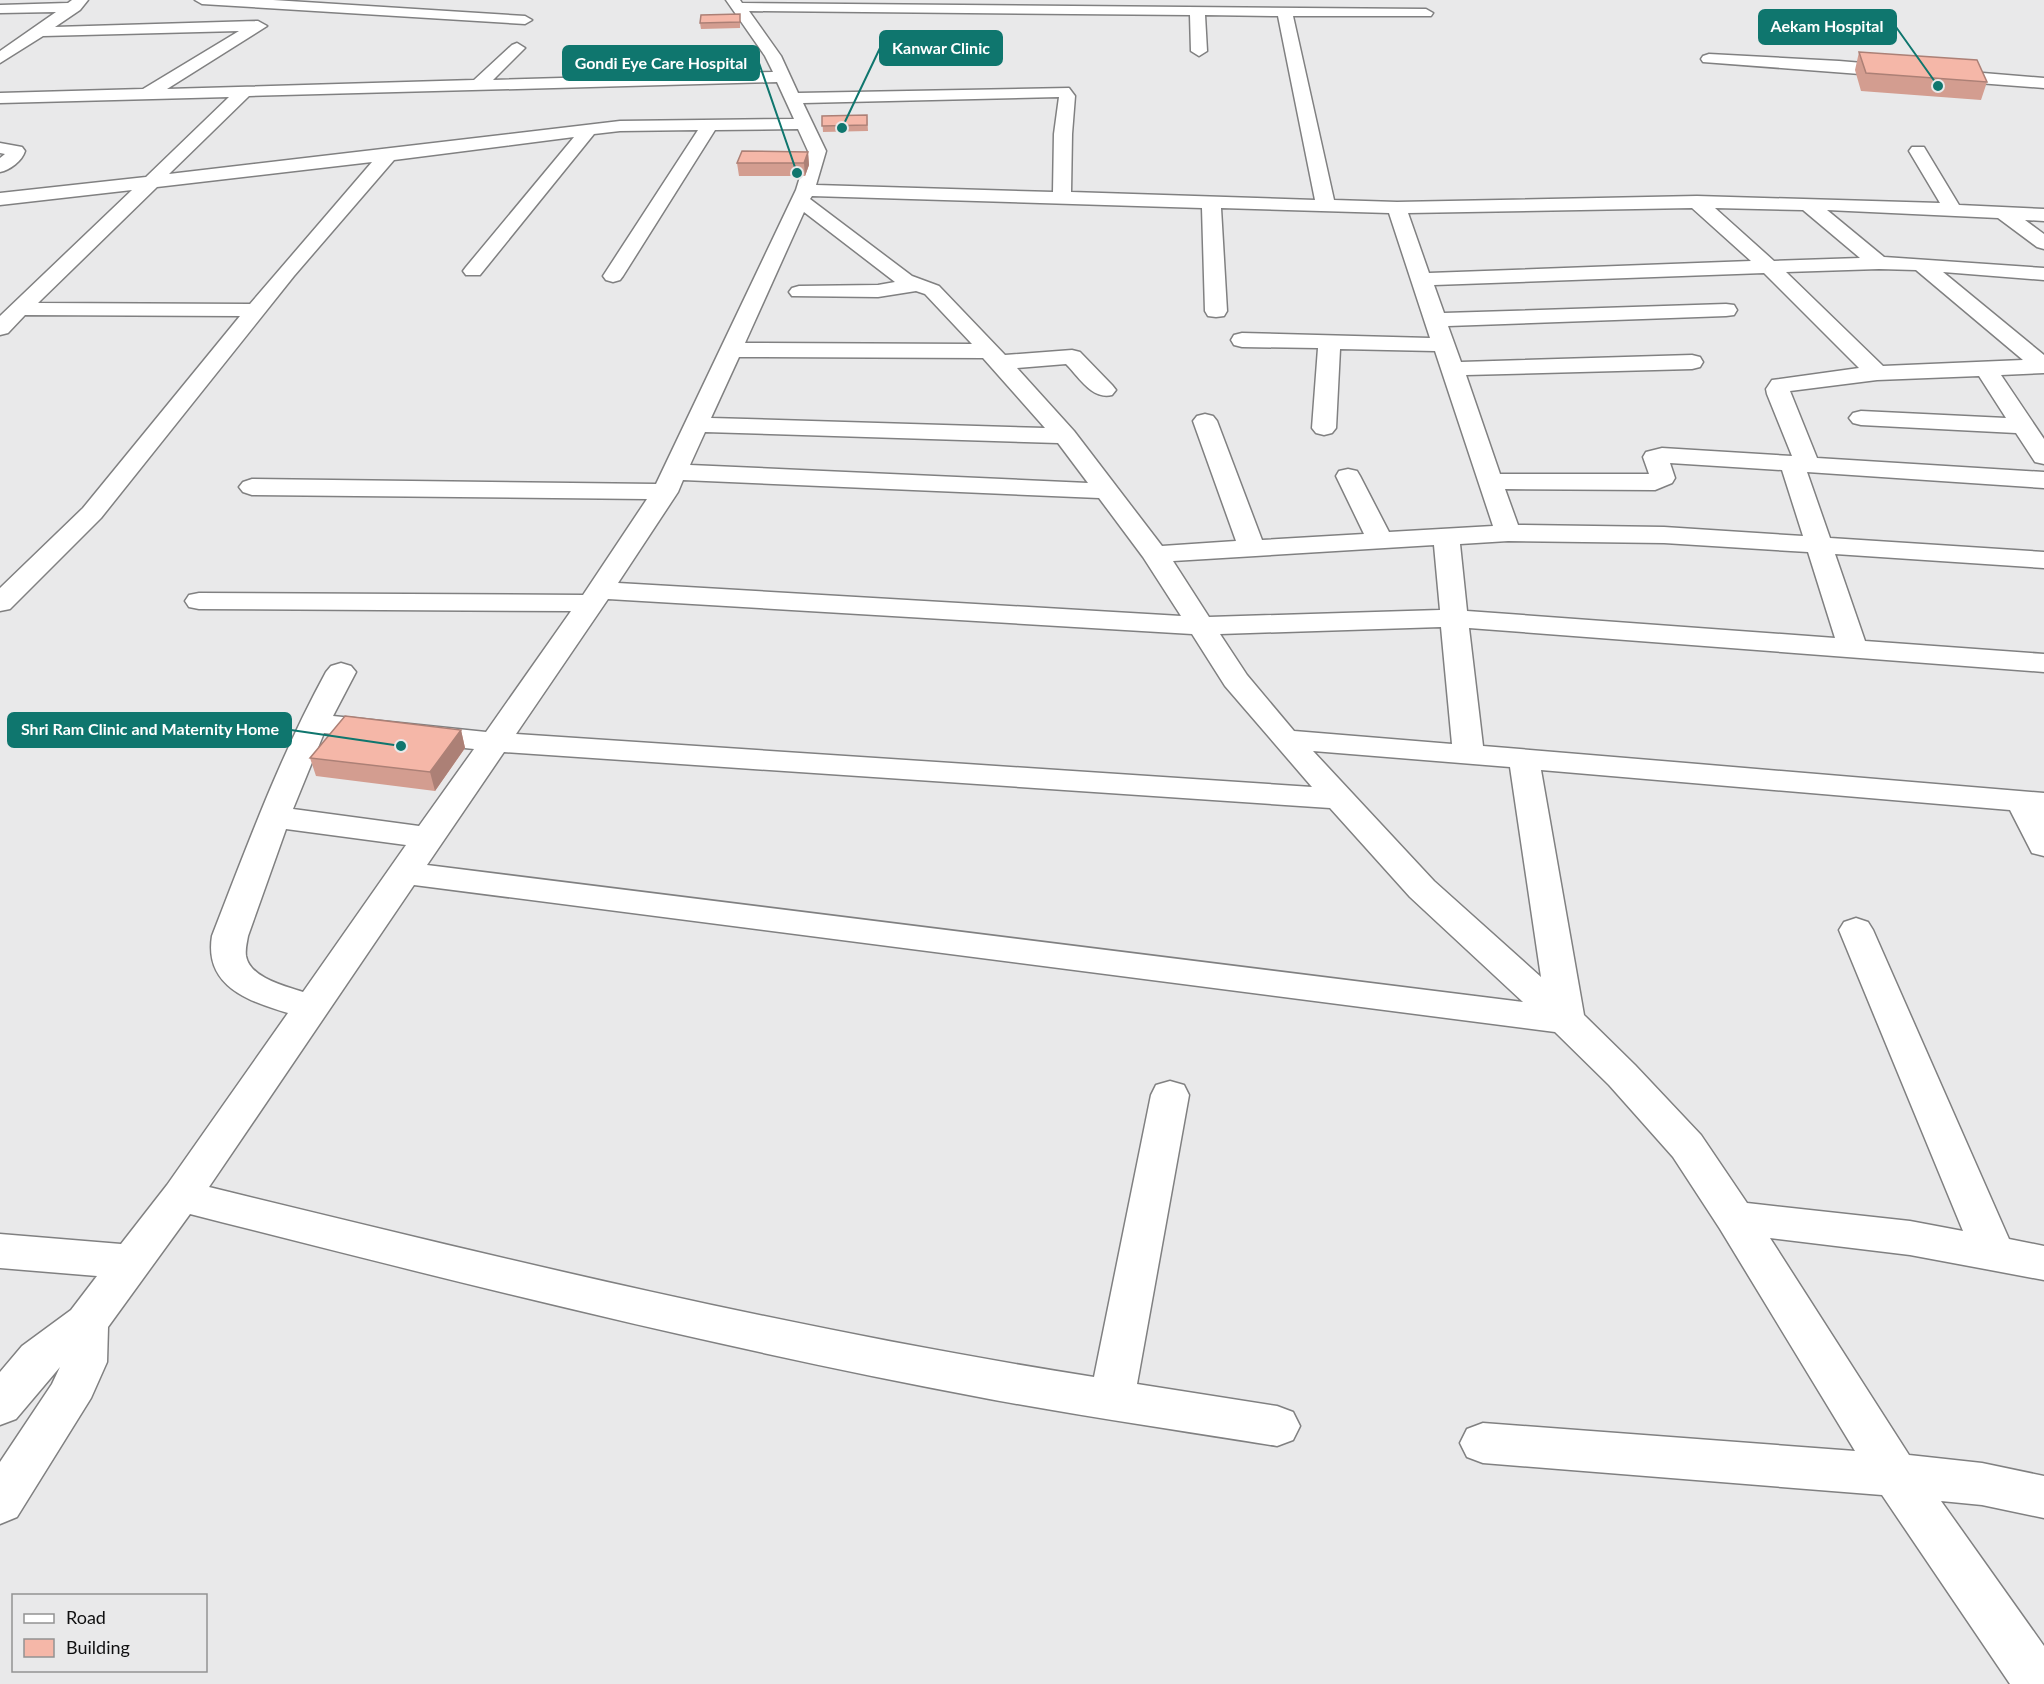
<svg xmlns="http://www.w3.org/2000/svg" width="2044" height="1684" viewBox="0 0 2044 1684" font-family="Lato,sans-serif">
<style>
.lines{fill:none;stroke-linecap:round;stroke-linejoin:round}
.minor-casing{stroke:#808081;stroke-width:3}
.minor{fill:#fff;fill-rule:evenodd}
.wall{fill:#d39d90}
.shaded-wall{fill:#ac8076}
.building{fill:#f5b7a8;stroke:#ac8076;stroke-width:1.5}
.leader{fill:none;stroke:#0f766e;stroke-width:2}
.callout-dot{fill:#0f766e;stroke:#e9e9ea;stroke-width:2}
.callout{fill:#0f766e;stroke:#0f766e;stroke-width:2}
.callout-label{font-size:16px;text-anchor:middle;font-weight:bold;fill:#fff}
</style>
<rect width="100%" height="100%" fill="#e9e9ea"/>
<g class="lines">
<g class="minor-casing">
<path id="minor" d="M72,0H88L80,10L55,27L258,21L267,26L167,89L474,80L512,45L517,43L525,48L493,80L773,72L765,56L726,0H740L742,3L1426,9L1433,13L1431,16H1293L1334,200L1397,202L1697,196L1940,203L1909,151L1912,147H1924L1959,205L2044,209V221L2025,220L2044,234V249L2037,247L1998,218L1827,210L1884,257L2044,268V280L1943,272L2044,355V373L2001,375L2044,439V464L2035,462L2016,433L1861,425L1853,423L1849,418L1853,413L1861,411L2006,418L1979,376L1877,380L1790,391L1817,458L2044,472V488L1807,472L1830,538L2044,552V568L1835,554L1865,641L2044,654V672L1469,628L1483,746L2044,793V856L2032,853L2010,810L1541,770L1584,1015L1635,1065L1701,1135L1747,1203L1910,1221L1963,1231L1839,930L1844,922L1856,918L1868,922L1873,930L2009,1239L2044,1246V1280L1910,1255L1770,1238L1909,1455L1982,1463L2044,1476V1518L1982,1505L1941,1501L2044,1646V1684H2010L1882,1495L1483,1463L1467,1457L1460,1443L1467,1429L1483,1423L1855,1451L1720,1229L1673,1157L1609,1085L1555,1032L414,885L209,1187C502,1259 796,1330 1094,1377L1151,1095L1156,1085L1170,1081L1184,1085L1189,1095L1137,1384L1277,1406L1293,1412L1300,1426L1293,1440L1277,1446C1178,1430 1078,1416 979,1397C714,1347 452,1281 190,1214L108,1327L107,1362L91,1398L17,1517L0,1524V1462L52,1384L60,1367L16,1419L0,1425V1372L22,1346L71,1310L97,1276L0,1268V1234L121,1244L167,1185L288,1013C248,1001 204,986 212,936C247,846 280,756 326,672L331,666L341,663L351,666L356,672L333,716L486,732L571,611L199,609L189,607L185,601L189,595L199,593L583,595L647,499L252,495L243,492L239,487L243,482L252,479L656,484L796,190L808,151L798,129L715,130L623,276L620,280L613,282L606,280L603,276L698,130L620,131L594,134L480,275H466L463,271L466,267L574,137L394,160L294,276L101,518L10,609L0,611V588L83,508L240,316L25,315L8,333L0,335V316L132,190L0,205V193L146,177L229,97L0,103V93L143,89L239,31L43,36L0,63V51L56,12L0,13V5L68,3ZM749,11L1190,15L1191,51L1199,56L1207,51L1205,15L1278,16L1315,200L1071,192L1072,134L1075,96L1069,88L798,93L781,56ZM777,82L794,119L620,121L169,174L249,96ZM1059,97L1054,134L1053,192L816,185L826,151L803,103ZM372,162L250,304L38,303L157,187ZM812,196L1202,208L1205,311L1208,316L1216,317L1224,316L1227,311L1221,208L1389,213L1430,338L1242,333L1234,335L1231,340L1234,345L1242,347L1318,348L1312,428L1316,433L1324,435L1332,433L1336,428L1340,349L1435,351L1493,526L1389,532L1360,476L1357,471L1348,469L1339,471L1336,476L1364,534L1262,540L1217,421L1213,416L1205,414L1197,416L1193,421L1236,541L1162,546L1074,431L1017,368L1066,364C1079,377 1092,400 1112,395L1116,390L1112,385L1080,352L1072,350L1005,355L939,286L912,276L810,199ZM1692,208L1751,261L1429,273L1408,213ZM1715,208L1803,210L1860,258L1774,261ZM804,212L895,282L878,285L799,286L792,288L789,292L792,296L878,297L916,291L925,294L972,344L745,343ZM1879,269L1916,270L2023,360L1883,366L1786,272ZM1764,273L1859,368L1772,380L1766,389L1767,394L1792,456L1662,448L1646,452L1643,457L1649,474H1500L1466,375L1692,369L1700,367L1703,362L1700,357L1692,355L1461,362L1448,326L1726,316L1734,315L1737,310L1734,305L1726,304L1444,313L1434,285ZM739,357L983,358L1045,428L711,418ZM705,432L1058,443L1088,483L690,465ZM1670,463L1782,470L1803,536L1664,527L1518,525L1505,489L1655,490L1672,483L1675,478ZM683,480L1099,498L1143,557L1181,616L618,583L678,492ZM1508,541L1664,543L1808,552L1835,638L1467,611L1460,544ZM1434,545L1440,610L1209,617L1173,561ZM608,599L1192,634L1225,686L1312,787L516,734ZM1441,627L1452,744L1294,731L1247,675L1220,634ZM324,733L474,749L419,826L293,809ZM1313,751L1510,767L1541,977L1434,881ZM504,752L1330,808L1410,897L1523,1002L427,865ZM286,829L406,845L303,992C285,986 250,978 246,956C245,949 247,942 248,936Z
M195,0H273L525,16L532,20L525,24L202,4Z
M1709,54L1839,61L2044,78V88L1703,62L1701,59L1703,56Z
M0,143L22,147L25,151C22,161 10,170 0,172V158L5,154L0,153Z"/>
</g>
<use href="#minor" class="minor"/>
</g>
<path class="wall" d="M740,19V28L701,29L700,23Z
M1859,52L1987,82L1981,100L1861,91L1855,70Z
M867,115L868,131L823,132L822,116Z
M808,152L809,165L805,176H739L737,163Z
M461,730L465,748L435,791L316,776L310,758Z"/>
<path class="shaded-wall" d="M808,152L809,165L805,176L804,163Z
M461,730L465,748L435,791L430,772Z"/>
<path class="building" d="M740,14V22L700,23L701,15Z
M1859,52L1977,60L1987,82L1866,73Z
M867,115V125L822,126V116Z
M742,151L808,152L804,163H737Z
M345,716L461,730L430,772L310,758Z"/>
<path class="leader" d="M1938 86L1896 27M842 128L880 48M797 173L759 63M401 746L291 730"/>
<g class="callout-dot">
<circle cx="1938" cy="86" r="6"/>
<circle cx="842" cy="128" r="6"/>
<circle cx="797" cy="173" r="6"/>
<circle cx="401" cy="746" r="6"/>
</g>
<g class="callout">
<rect x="1759" y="10" width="137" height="34" rx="6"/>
<rect x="880" y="31" width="122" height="34" rx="6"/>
<rect x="563" y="46" width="196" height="34" rx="6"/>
<rect x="8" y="713" width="283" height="34" rx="6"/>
</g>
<g class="callout-label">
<text x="1827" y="32">Aekam Hospital</text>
<text x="941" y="54">Kanwar Clinic</text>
<text x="661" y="69">Gondi Eye Care Hospital</text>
<text x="150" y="735">Shri Ram Clinic and Maternity Home</text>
</g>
<rect x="12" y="1594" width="195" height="78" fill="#e9e9ea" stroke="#929293" stroke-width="1.5"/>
<rect x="24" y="1614" width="30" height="9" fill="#ffffff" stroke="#929293" stroke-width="1.5"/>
<text x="66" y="1624" font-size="18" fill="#101011">Road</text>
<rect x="24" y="1639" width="30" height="18" fill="#f5b7a8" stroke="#929293" stroke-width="1.5"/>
<text x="66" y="1654" font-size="18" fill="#101011">Building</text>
</svg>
